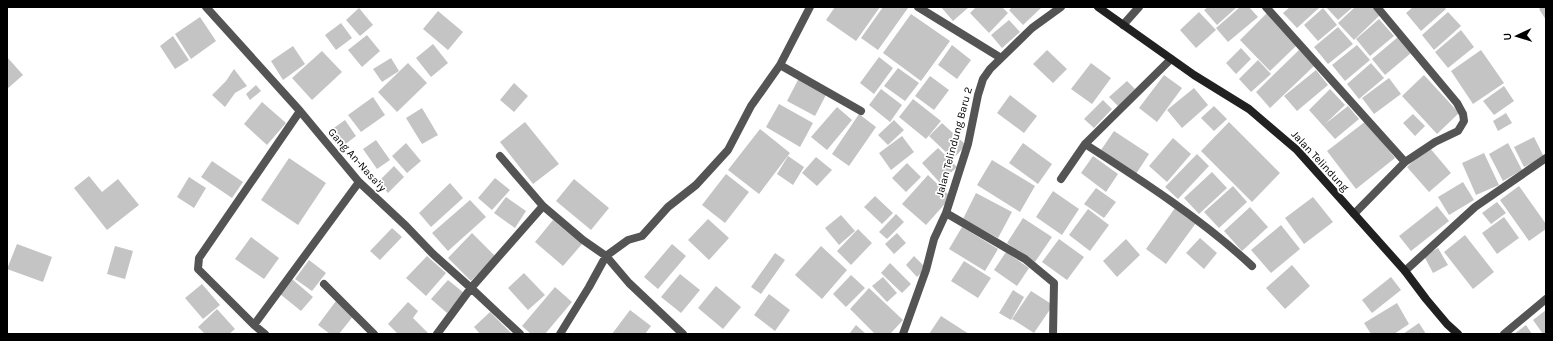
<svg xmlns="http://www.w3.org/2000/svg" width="1553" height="341" viewBox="0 0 1553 341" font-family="Karla,sans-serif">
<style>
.building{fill:#c4c4c4}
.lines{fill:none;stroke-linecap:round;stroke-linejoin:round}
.street{stroke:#545454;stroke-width:8}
.secondary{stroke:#212121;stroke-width:8}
.labels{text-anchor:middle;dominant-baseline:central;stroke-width:3.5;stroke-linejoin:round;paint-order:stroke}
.street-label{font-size:11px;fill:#000;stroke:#fff}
</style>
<rect width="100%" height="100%" fill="#fff"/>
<path class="building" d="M835,7H880L856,41L826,20Z
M883,7H906L908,8L878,50L861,38Z
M941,7H969L953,21Z
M976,7H1002L1008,13L989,33L970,13Z
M1012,7H1042L1023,25L1009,10Z
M1208,7H1237L1217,25L1204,10Z
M1240,7H1249L1258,17L1228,42L1216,28Z
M1290,7H1320L1297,28L1283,13Z
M1326,7H1353L1338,20Z
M1355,7H1373L1380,15L1354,40L1338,23Z
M1413,7H1444L1446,9L1421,31L1406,13Z
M1542,7H1546V20L1539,9Z
M359,8L373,25L360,36L346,20Z
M1323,8L1337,25L1318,41L1304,25Z
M438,11L463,32L448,50L423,29Z
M1199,12L1216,30L1196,48L1180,30Z
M1448,12L1461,26L1434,50L1422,35Z
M1267,13L1297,45L1270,71L1240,40Z
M911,14L950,41L921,81L883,53Z
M200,17L216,41L191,59L175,34Z
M1379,19L1394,36L1370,56L1356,39Z
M1009,20L1020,32L1002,48L991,35Z
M341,23L352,38L336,50L325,35Z
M1338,27L1353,44L1328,64L1314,47Z
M1461,30L1474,47L1448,68L1435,52Z
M367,35L380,51L362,67L348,50Z
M173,36L189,60L175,69L160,46Z
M1398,37L1411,53L1385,75L1372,59Z
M433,44L448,63L431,77L416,58Z
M952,45L971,60L957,79L938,65Z
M1357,45L1370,60L1345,81L1332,65Z
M293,46L305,64L283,80L271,61Z
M1241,48L1251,59L1236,74L1226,63Z
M1047,50L1067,69L1053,83L1033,64Z
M1299,50L1314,66L1270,108L1256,92Z
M1481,50L1504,83L1473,104L1451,71Z
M322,51L342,72L312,100L292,78Z
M7,57L23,75L7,89Z
M879,57L893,68L874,94L860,83Z
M391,58L399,71L382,82L373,69Z
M1258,60L1271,74L1251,92L1239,79Z
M408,63L427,83L397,112L378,92Z
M1091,63L1111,78L1092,104L1071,89Z
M1371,63L1384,78L1359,99L1347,84Z
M898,68L919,83L905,101L884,86Z
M234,69L247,86L235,93L225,107L212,95L226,81Z
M1316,70L1328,85L1297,111L1284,96Z
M1164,75L1182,88L1157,122L1139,108Z
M1424,75L1459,113L1437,134L1402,96Z
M930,76L949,90L934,110L915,96Z
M799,78L827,93L815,116L787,101Z
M1389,78L1401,94L1374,114L1362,98Z
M1127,81L1135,89L1118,106L1109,97Z
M514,83L528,96L514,112L500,100Z
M256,85L261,91L250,100L246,94Z
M1504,86L1514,101L1494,115L1483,101Z
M1194,88L1208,105L1182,128L1167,110Z
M881,89L902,105L890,122L869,105Z
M1330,89L1345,105L1325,124L1348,106L1359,119L1335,139L1309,110Z
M1010,95L1037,116L1024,133L997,113Z
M373,97L385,115L361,132L348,115Z
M913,99L941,121L926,139L899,117Z
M1103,100L1112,109L1094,128L1084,119Z
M262,102L286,123L267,145L244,124Z
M779,104L813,123L800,147L766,127Z
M1214,106L1227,119L1214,131L1201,118Z
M837,107L852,120L827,150L811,137Z
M422,108L438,135L422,144L406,118Z
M1506,113L1512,123L1498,131L1493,121Z
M859,114L876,127L849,166L832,154Z
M1413,114L1425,126L1415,136L1403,123Z
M345,120L356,136L343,146L331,130Z
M894,120L904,130L888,145L878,135Z
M1366,121L1395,158L1356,189L1327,151Z
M525,122L559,164L533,184L500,142Z
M1229,122L1280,173L1252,202L1201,151Z
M942,123L966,145L953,159L929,136Z
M760,129L790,153L759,194L728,170Z
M1114,131L1149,154L1136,174L1101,150Z
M902,136L914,152L891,170L879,153Z
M1534,137L1544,157L1524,167L1514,147Z
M1173,138L1191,154L1167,182L1149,166Z
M376,140L390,160L377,169L363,149Z
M406,143L421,161L407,173L392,156Z
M1023,143L1052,164L1038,184L1009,163Z
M1508,143L1522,170L1503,181L1489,154Z
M1429,147L1451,173L1429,192L1407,167Z
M938,148L957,167L940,183L922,163Z
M1484,153L1499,185L1476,195L1462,163Z
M1197,154L1209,166L1178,199L1165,187Z
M788,156L804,167L793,185L777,174Z
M1093,156L1118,174L1106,192L1081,173Z
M816,157L832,170L817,186L802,173Z
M289,158L326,183L298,225L261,200Z
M992,160L1035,186L1020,212L977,185Z
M212,161L243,182L232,198L201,177Z
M907,163L921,177L906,192L892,178Z
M394,166L404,177L388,193L378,182Z
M1212,172L1227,188L1199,214L1184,198Z
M726,174L749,192L725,223L702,205Z
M928,175L951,197L926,225L902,204Z
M89,176L102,192L118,179L139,205L107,230L74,188Z
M189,177L206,188L194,208L177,197Z
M495,178L510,190L492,210L478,198Z
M574,179L609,208L591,230L556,201Z
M1463,182L1474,200L1449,215L1438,197Z
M450,183L463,198L431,227L419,213Z
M1233,186L1247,202L1219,228L1204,212Z
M1519,186L1546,224V229L1529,241L1500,200Z
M1096,188L1116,202L1104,218L1084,204Z
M1053,191L1079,209L1062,235L1036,217Z
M976,193L1012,212L998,238L963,219Z
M875,196L893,213L882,224L864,207Z
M506,197L526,211L515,228L494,213Z
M1313,197L1333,222L1304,244L1285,218Z
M470,200L486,217L448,251L432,233Z
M1497,202L1506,213L1491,224L1482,213Z
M1437,206L1449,221L1411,251L1399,236Z
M1250,207L1268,227L1242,251L1224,231Z
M1175,208L1196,223L1166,264L1146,249Z
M1088,209L1109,225L1090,251L1069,235Z
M896,214L904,222L887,239L879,232Z
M841,215L855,231L839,245L825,228Z
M1504,217L1519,238L1497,254L1482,233Z
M1023,218L1052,237L1035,262L1007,243Z
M708,219L729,238L709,260L688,240Z
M553,220L582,244L563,266L535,242Z
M1281,225L1300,249L1271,273L1251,250Z
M962,227L998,249L985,271L949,249Z
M392,228L402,237L380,260L370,251Z
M858,229L872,243L851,265L837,251Z
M472,233L495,256L471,281L448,258Z
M897,233L906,243L894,254L885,244Z
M1465,235L1494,272L1473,289L1444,252Z
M251,237L279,258L264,279L235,259Z
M1200,238L1217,253L1204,269L1186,253Z
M1059,239L1084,257L1067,280L1042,262Z
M1126,239L1140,255L1117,277L1103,261Z
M17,244L52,257L43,282L7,269Z
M672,244L686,256L658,289L644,277Z
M115,246L133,251L125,279L107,274Z
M821,246L847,270L822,299L795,275Z
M1438,248L1448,265L1433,273L1424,256Z
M1006,252L1029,268L1017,286L994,270Z
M775,253L785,260L761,294L751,287Z
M427,256L446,273L426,296L406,278Z
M914,256L926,268L917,277L906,265Z
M309,260L326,273L312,291L295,279Z
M964,261L991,278L978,298L951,281Z
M890,263L911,284L902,293L881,273Z
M1292,265L1310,286L1285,309L1266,288Z
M524,273L545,295L528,310L508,288Z
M680,274L700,290L681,313L661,297Z
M851,275L865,288L846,307L833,294Z
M883,277L897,293L887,302L872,286Z
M1391,277L1401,290L1372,313L1362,300Z
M292,279L313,297L301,311L280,294Z
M448,280L464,293L447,313L431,299Z
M202,284L220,305L203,319L185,298Z
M716,286L741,307L723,329L698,308Z
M555,287L572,302L545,334H531L522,326Z
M869,288L903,320L890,334H875L850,309Z
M1013,290L1024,297L1011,320L999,313Z
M1031,291L1053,305L1034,333L1012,319Z
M769,294L790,310L775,331L754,315Z
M336,301L354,315L339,334H330L318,325Z
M408,302L418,311L413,318L429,334H398L388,324Z
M1397,303L1409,324L1394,334H1371L1364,323Z
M217,309L235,329L229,334H205L198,327Z
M630,310L651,326L645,334H612Z
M1546,310V334H1543L1533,320Z
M490,312L512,334H480L474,327Z
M941,316L969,334H929Z
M1419,323L1426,334H1403Z
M856,325L866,334H849Z
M1526,325L1532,334H1514Z"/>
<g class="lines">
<path class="street" d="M206,7L300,111L359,182L406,226L433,254L471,288L520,334
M918,7L1001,58
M1266,7L1405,162L1435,142L1458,131L1464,121L1463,114L1457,103L1377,7
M1123,25L1139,7
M780,65L861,111
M300,111L199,258L198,269L254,325L359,182
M1085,144C1141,180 1203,220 1252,266
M500,156L543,206
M1061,179L1085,144L1171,59
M946,213L1025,259L1054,283L1053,334
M1354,214L1405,162
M1405,271L1475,207L1546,158
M324,284L374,334
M254,325L265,334
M437,334L471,288L543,206L583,240L606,256L629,283L683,334
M560,334L589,287L606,256L628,240L642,236L668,207L696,185L728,150L751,106L780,65L810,7
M903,334L926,270L934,239L946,213L968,144L978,95L983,79L990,69L1032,28L1061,7
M1504,334L1546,299"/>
<path class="secondary" d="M1098,7L1194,75L1249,109L1297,150L1405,271L1426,299L1447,324L1458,334"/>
</g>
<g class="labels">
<g class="street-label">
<text transform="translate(954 142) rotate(-75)">Jalan Telindung Baru 2</text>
<text transform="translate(357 160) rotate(48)">Gang An-Nasa'iy</text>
<text transform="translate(1320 161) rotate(47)">Jalan Telindung</text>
</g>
</g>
<rect width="1553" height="341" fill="none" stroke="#000000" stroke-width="16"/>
<g transform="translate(1517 36) rotate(266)" stroke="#ffffff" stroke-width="3" paint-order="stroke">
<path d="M0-3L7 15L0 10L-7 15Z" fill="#000000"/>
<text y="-6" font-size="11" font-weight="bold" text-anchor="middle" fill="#000000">U</text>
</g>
</svg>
